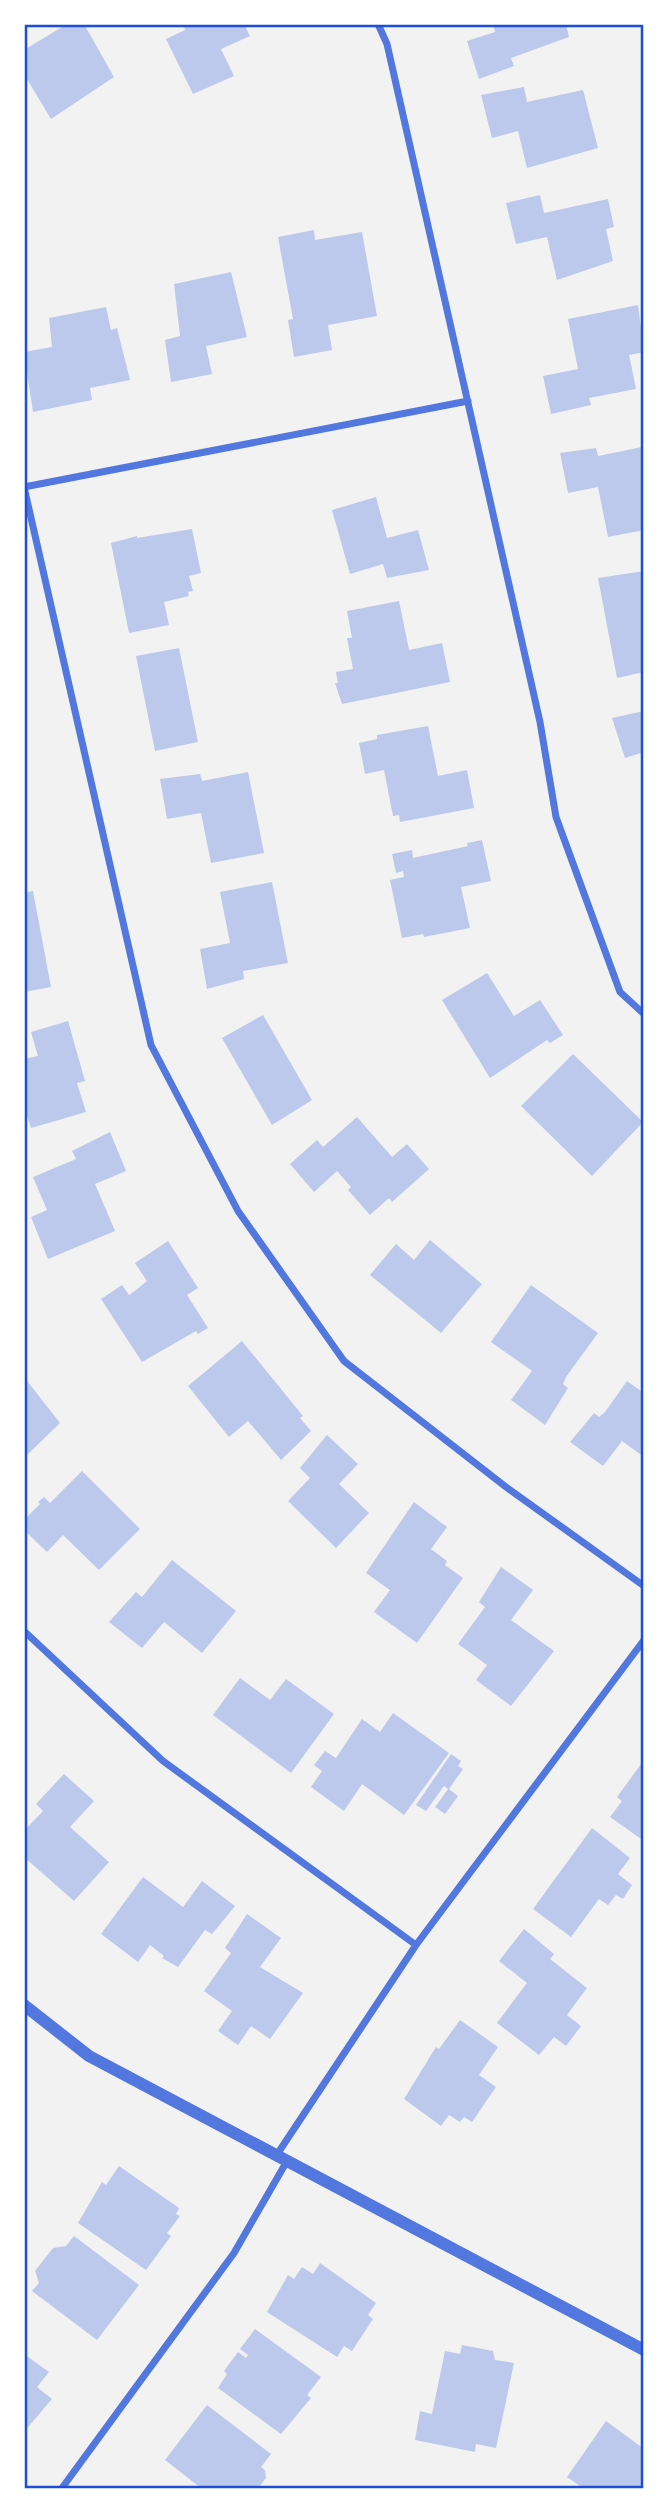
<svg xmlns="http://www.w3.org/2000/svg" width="668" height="2513" viewBox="0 0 668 2513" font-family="'Work Sans',sans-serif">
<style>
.building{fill:#bdc9ec}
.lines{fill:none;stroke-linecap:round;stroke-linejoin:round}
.minor{stroke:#5277de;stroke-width:7}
.tertiary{stroke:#5277de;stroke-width:12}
.neatline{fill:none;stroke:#1d4ed8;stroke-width:2.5}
</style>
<rect width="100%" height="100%" fill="#f2f2f2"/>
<path class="building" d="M67,24H84L114,77L51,119L24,74V50Z
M183,24H244L250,36L221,49L234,76L193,94L166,39L185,30Z
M493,24H566L569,37L511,58L514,66L479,79L467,41L495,32Z
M524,87L527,102L583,90L598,148L527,168L518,131L492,138L481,95Z
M540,195L544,213L608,199L614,227L606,229L613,261L557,280L547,237L516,244L506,203Z
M314,230L315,240L362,232L377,316L328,325L332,350L294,357L288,320L293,319L278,237Z
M231,272L247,337L206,346L212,374L171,382L165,340L180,336L174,284Z
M638,305L644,352L629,355L636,389L589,398L591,405L551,414L543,376L578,369L568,319Z
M106,307L111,330L117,328L130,380L90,388L92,400L33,412L24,352L52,347L49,318Z
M642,447L644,530L608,537L598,487L568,493L560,453L596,448L598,456Z
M376,497L387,538L418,530L429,570L387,578L383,564L350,574L332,510Z
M192,529L201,573L189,576L193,591L188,592L189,596L164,602L169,625L129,633L111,543L137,536V538Z
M644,571V672L617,678L598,578Z
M399,601L409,650L442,643L450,682L342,704L335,683H338L336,672L353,669L347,638H352L347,611Z
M179,648L198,742L155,751L136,656Z
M644,711V752L625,758L612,718Z
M428,726L438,776L467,770L474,808L400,822L399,815L393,816L384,770L365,774L359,743L377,739V735Z
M248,772L264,853L211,863L201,813L167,819L160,779L200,774L202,781Z
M482,840L491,881L461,887L470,928L424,937L423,934L402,938L390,880L404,877L403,871L396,873L392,854L412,850L413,858L468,846L467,843Z
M272,882L288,963L243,971L244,979L207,989L200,949L230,943L220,892Z
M33,891L51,987L24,992V893Z
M487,973L514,1016L540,1000L563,1035L550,1043L547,1040L490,1078L442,1000Z
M263,1015L312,1100L272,1125L222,1038Z
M68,1021L85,1081L77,1083L86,1112L31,1128L24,1106V1059L38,1056L31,1032Z
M573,1054L643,1122L592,1176L521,1106Z
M357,1117L392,1157L407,1144L429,1169L392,1202L389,1198L370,1215L348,1190L351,1187L337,1171L314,1192L290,1164L317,1140L323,1147Z
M110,1132L126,1171L95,1184L115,1231L48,1259L31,1217L47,1210L33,1177L76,1159L72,1151Z
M430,1240L482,1284L441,1333L370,1275L396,1244L414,1260Z
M168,1241L198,1288L187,1295L208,1328L198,1334L196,1331L142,1362L101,1299L122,1285L129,1295L136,1290L147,1281L135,1263Z
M531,1285L598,1333L566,1377L563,1384L568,1388L545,1425L511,1400L532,1371L491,1342Z
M242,1341L303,1416L300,1418L311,1431L281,1460L248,1421L229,1437L188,1386Z
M24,1377L60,1423L24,1458Z
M627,1381L644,1393V1457L622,1441L603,1466L570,1442L594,1413L599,1417L605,1412Z
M327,1435L358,1464L339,1484L369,1513L336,1548L288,1501L310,1478L300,1468Z
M82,1471L140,1529L99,1570L63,1535L47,1552L24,1530V1520L40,1504L38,1502L44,1497L50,1503Z
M414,1502L447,1527L431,1549L447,1561L445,1565L463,1578L417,1643L374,1612L390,1590L366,1573Z
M172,1560L236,1611L202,1653L164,1622L142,1648L109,1622L136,1592L142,1597Z
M501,1567L533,1590L511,1620L554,1651L511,1706L476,1680L487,1665L458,1644L485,1607L479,1602Z
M240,1678L270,1700L286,1679L334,1714L291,1773L213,1715Z
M393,1713L449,1753L404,1815L362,1784L344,1811L311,1787L322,1771L314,1765L325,1751L336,1758L362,1719L380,1732Z
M451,1754L461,1761L458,1766L463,1769L449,1789L458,1796L445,1814L435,1807L448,1789L444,1786L426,1811L416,1805Z
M644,1760V1841L610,1817L622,1801L617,1797Z
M64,1774L94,1801L70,1827L109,1862L74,1901L24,1857V1831L43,1811L36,1804Z
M592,1828L630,1858L618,1874L632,1885L623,1899L616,1895L608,1905L599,1899L571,1937L533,1909Z
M143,1877L183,1907L202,1881L235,1906L212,1934L205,1930L178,1967L162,1958L164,1956L150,1945L138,1962L101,1934Z
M247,1914L281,1938L260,1967L303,1993L270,2039L251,2026L238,2045L218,2031L232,2011L204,1991L231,1953L225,1948Z
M524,1929L554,1954L550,1959L587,1988L567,2015L581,2026L566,2046L554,2037L539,2055L497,2023L527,1983L499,1961Z
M460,2020L498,2047L479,2075L496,2087L472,2122L464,2117L460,2122L449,2115L441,2126L404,2099L436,2047L439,2049Z
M119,2166L179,2208L176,2214L180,2216L167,2233L171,2236L146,2270L78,2223L102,2182L106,2185Z
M74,2236L139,2285L97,2340L32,2291L39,2283L35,2271L53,2248L66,2246Z
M320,2263L376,2303L368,2315L373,2319L352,2351L344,2346L337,2357L267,2312L288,2275L294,2279L302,2267L313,2274Z
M255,2329L321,2377L307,2395L311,2398L281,2434L218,2388L227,2374L224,2371L238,2352L246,2358L248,2355L240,2349Z
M462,2345L493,2351L495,2360L514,2363L496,2448L476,2444L475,2452L415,2440L420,2411L432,2414L445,2351L460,2354Z
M24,2354L49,2372L37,2387L52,2399L24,2432Z
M207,2405L271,2454L261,2467L265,2470L266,2478L258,2488H201L165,2460Z
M606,2421L644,2449V2488H583L567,2477Z"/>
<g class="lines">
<path class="minor" d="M378,24L387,44L540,722L556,817L620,992L644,1014
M24,487L151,1045L238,1211L344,1361L506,1487L644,1586
M24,487L468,401
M24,1631L163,1761L416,1945
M276,2156L416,1945L644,1640
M62,2488L234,2253L287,2161"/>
<path class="tertiary" d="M24,2005L89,2056L644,2350"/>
</g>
<rect width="668" height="2513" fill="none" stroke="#ffffff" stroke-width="52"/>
<rect x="26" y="26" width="616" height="2461" class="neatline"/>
</svg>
